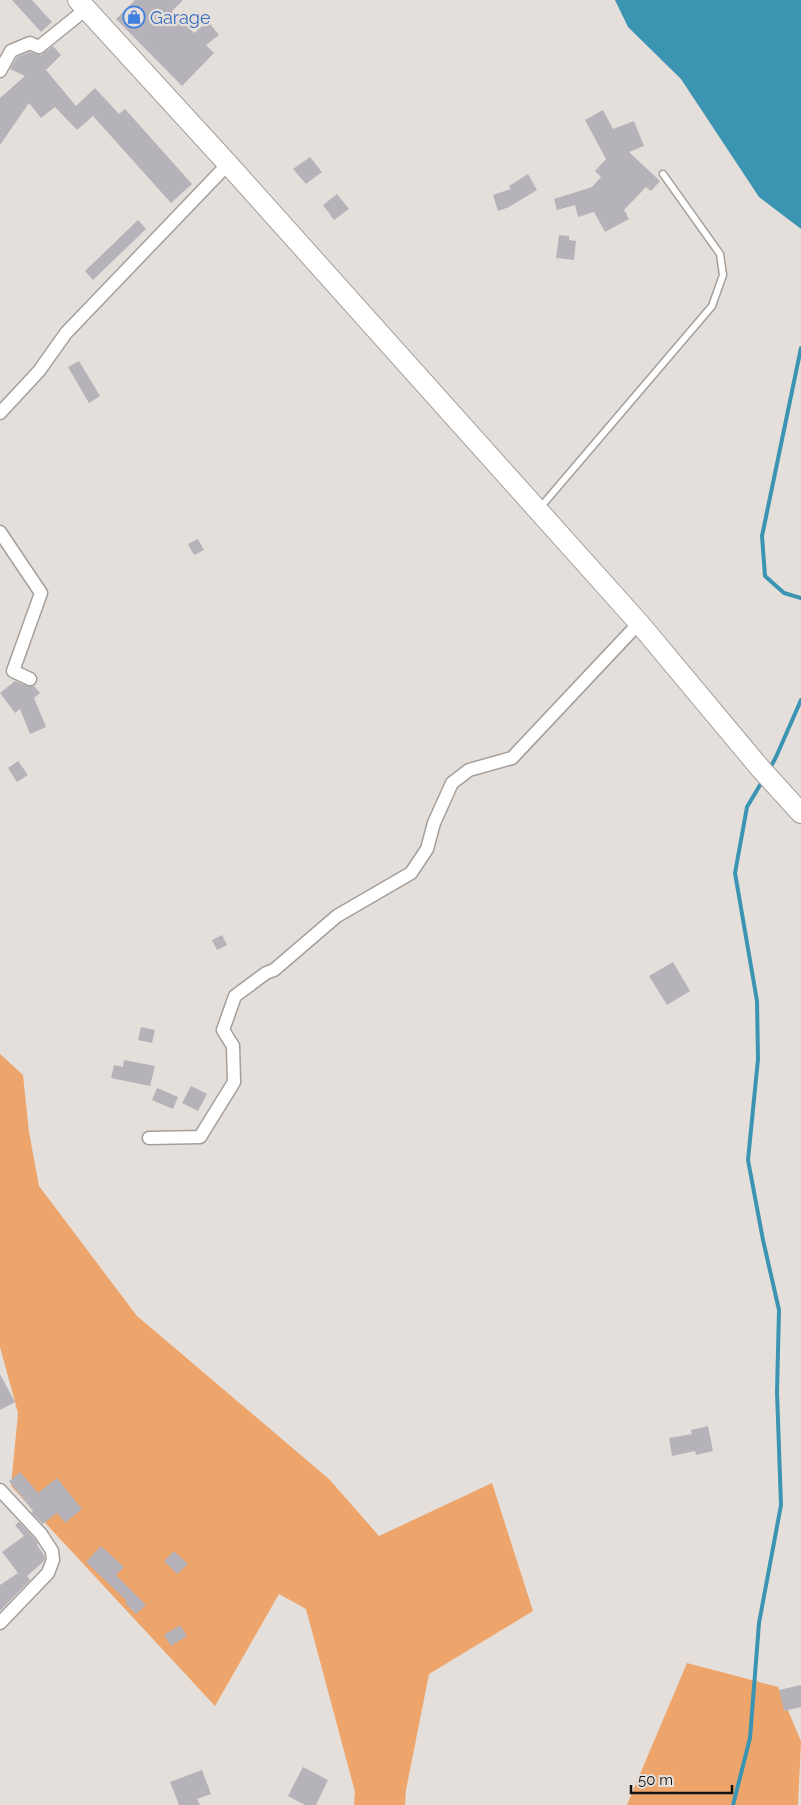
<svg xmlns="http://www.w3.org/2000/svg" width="801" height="1805" viewBox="0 0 801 1805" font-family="Raleway,sans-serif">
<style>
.green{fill:#eda56b}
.water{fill:#3b94b1}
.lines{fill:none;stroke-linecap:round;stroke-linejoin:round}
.stream{stroke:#3b94b1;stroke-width:4}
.building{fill:#b5b3b9}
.service-casing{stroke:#a59f9b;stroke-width:9}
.minor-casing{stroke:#a59f9b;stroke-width:15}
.primary-casing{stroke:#a59f9b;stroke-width:22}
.service{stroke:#fff;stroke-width:6}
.minor{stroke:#fff;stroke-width:12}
.primary{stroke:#fff;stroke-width:20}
.labels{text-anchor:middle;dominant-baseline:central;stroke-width:4.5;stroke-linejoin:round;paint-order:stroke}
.shop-label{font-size:18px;fill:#366cbe;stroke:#e5dfdb;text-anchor:start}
</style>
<rect width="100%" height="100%" fill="#e5dfdb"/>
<path class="green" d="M0,1054L23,1075L29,1132L39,1186L137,1316L329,1479L379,1536L492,1483L533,1611L429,1674L406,1790L405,1805H354L355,1792L306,1609L279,1594L215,1706L11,1486L18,1413L0,1347Z
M687,1663L778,1687L801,1741L798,1805H627Z"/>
<path class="water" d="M615,0H801V229L759,197L681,79L628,27Z"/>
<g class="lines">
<path class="stream" d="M801,348L762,536L765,576L784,593L801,598
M769,770L776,757L801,700
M733,1805L750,1738L759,1623L781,1505L777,1392L779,1310L763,1240L748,1160L758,1059L757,1001L735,873L747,807L763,780"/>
</g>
<path class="building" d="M12,0H32L52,22L41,32Z
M135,0H183L172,11L194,33L208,21L219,35L206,45L214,53L182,86L116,19Z
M53,46L61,55L46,70L76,106L95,88L119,114L125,109L192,184L171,203L93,116L77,130L55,107L41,118L29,103L0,145V98L25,76L10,69L17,57L30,52L41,55Z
M603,110L613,129L634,121L644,146L629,152L660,181L651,191L646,187L624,210L629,219L605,232L594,212L578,217L575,205L557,210L554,199L592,187L601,177L595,171L606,159L585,120Z
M310,157L322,172L306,184L293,169Z
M528,174L537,190L509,207L498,211L493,195L511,189L509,186Z
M337,194L349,209L334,220L323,205Z
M138,220L146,229L93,280L85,271Z
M559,235L569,236V240L576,241L574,260L556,258Z
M79,361L100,396L89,403L68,367Z
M198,539L204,550L194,555L188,544Z
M15,681L27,686H34L40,693L34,698L46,727L30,734L20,709L15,713L0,693Z
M18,761L28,775L17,782L8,768Z
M222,935L227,945L217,950L212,940Z
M673,962L690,991L667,1005L649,976Z
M141,1027L155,1030L152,1043L138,1040Z
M124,1060L155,1066L150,1086L111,1078L114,1065L123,1067Z
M191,1086L207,1094L198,1111L182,1103Z
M157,1088L178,1097L173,1109L152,1100Z
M0,1374L15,1402L0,1410Z
M708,1426L713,1451L696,1455L695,1451L672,1456L669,1438L692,1434L691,1430Z
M20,1472L38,1493L57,1478L82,1509L65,1523L57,1513L43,1524L31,1512L33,1511L9,1481Z
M19,1522L35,1539L38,1544L37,1545L44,1555L45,1559L43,1562L27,1576L30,1580L0,1611V1585L18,1573L2,1552L24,1536L15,1525Z
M101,1546L124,1567L116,1575L146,1605L136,1614L125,1603L127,1601L86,1562Z
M174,1551L188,1564L177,1574L164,1561Z
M180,1625L187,1636L171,1646L164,1635Z
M801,1685V1707L784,1711L779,1690Z
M303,1767L328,1780L316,1805H305L288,1796Z
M202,1770L211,1794L197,1799L200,1805H179L170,1782Z"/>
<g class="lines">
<g class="service-casing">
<path id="service" d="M539,509L712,306L723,275L720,254L663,174"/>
</g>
<g class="minor-casing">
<path id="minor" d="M0,71L11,51L30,43L39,47L86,9
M0,413L39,371L66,333L228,164
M0,532L41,593L13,671L30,679
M149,1138L200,1137L234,1082L233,1046L223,1030L235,996L266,973L274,970L337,916L411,873L427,849L434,823L452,783L469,770L512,758L639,623
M0,1490L41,1534L52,1551L53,1560L48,1573L0,1623"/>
</g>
<g class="primary-casing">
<path id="primary" d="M78,0L228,164L639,623L760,768L801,813"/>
</g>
<use href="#service" class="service"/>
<use href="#minor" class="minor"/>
<use href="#primary" class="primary"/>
</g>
<defs>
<g id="shop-ring" transform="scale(1.125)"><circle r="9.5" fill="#e5dfdb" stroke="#3f7fe0" stroke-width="1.5"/><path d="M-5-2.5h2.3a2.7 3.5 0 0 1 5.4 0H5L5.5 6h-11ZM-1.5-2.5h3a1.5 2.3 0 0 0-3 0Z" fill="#3f7fe0"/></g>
</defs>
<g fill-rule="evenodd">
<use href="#shop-ring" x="134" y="17"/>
</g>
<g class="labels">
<g class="shop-label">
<text x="150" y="17">Garage</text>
</g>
</g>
<path d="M631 1785v8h101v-8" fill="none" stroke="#151311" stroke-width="2.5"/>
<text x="638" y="1785" font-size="15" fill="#151311" stroke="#e5dfdb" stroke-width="4" paint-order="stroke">50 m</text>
</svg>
